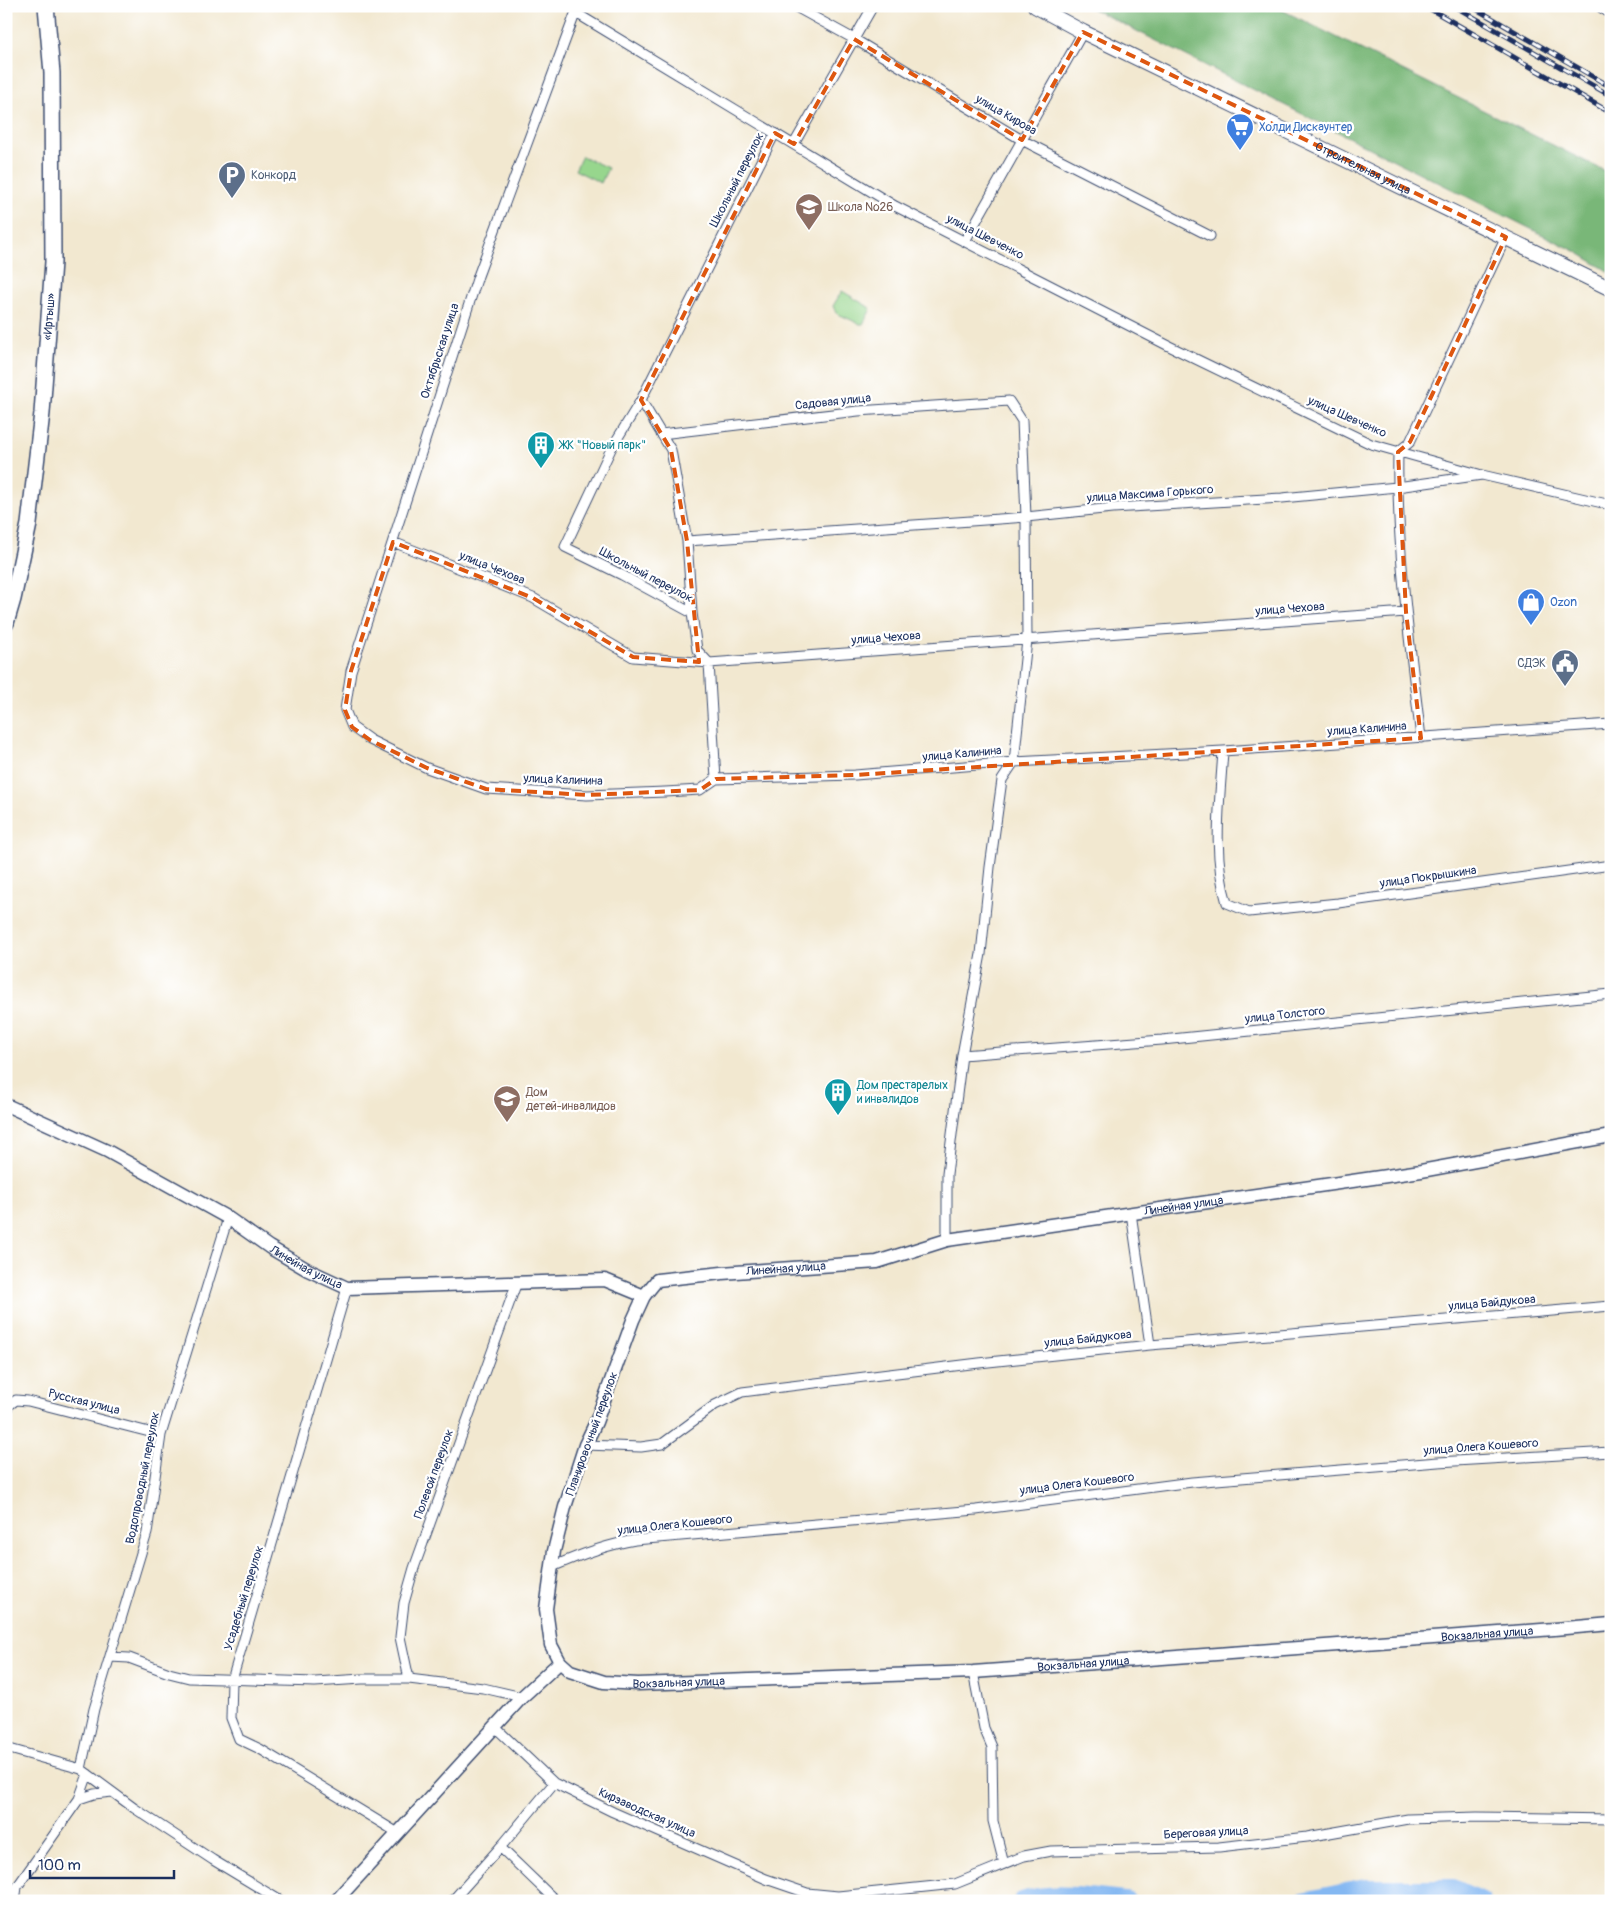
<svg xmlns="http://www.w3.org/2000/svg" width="1617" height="1907" viewBox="0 0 1617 1907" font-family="Pangolin,sans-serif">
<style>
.green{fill:#97d68d;stroke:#598276}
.forest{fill:#79b778;stroke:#4a736b}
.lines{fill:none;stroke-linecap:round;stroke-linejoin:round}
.river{stroke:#84b8f2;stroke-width:18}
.street-casing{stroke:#3b4b6f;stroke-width:11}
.secondary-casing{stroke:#3b4b6f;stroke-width:15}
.primary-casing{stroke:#3b4b6f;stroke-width:16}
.highway-casing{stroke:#3b4b6f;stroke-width:18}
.street{stroke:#fff;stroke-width:9}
.secondary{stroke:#fff;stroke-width:12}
.primary{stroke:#fff;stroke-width:14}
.highway{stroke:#fff;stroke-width:15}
.rail-casing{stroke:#1b2f5e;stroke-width:5}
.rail{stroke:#fff;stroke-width:3;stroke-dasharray:9;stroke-linecap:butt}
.marked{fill:none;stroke:#de5710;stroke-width:4;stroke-dasharray:10 6;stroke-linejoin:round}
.labels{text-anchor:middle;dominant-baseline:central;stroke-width:4.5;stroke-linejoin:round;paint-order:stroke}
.street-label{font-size:12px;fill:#1b2f5e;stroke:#fff}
.shop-label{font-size:12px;fill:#366cbe;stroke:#fff;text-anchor:start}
.service-label{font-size:12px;fill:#4e5e75;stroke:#fff;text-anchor:start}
.education-label{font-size:12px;fill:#785e54;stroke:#fff;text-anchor:start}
.culture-label{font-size:12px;fill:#0d838f;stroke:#fff;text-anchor:start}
</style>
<rect width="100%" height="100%" fill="#fff"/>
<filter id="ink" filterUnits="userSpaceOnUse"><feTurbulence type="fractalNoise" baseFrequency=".02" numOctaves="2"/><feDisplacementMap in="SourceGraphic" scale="10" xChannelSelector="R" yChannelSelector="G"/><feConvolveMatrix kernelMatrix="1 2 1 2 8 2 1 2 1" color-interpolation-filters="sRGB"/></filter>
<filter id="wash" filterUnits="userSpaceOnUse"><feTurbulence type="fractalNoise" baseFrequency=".0096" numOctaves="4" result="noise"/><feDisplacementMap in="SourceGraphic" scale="20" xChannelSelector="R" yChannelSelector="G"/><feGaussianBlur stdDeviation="1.12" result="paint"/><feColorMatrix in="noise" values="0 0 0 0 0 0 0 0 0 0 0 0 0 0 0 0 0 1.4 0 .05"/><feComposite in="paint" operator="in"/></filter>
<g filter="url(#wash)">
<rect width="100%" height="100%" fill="#f2e8d0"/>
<path class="green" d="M582,156L608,168L601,183L575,170Z
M842,291L867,306L871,309L863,324H860L836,313L833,306Z"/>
<path class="forest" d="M1087,6H1274L1611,174V273L1575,251Z"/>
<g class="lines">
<path class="river" d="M1022,1901C1054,1890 1093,1898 1127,1901
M1303,1901L1365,1888H1453L1481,1901"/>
</g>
</g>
<g filter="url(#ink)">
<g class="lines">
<g class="street-casing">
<path id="street" d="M578,6L478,276L351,671L345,710L352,727L370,740L427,768L486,789L587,795L665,792L700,790L716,779L855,775L1014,762L1223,751L1611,724
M794,6L854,39L1022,140L1210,236
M576,13L895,206L1169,346L1371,444L1482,475
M794,144L873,6
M965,241L1083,32
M641,400L611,449L565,547L622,575L692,613L687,541L671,450L641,400L775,133
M661,434L858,411L1009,401L1022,421L1026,517L1027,640L1014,762L1002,780L990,867L981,954L962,1055L947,1174V1240
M687,541L1026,517L1113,508L1282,498L1397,487L1482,475L1611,505
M393,542L533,598L633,657L709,663L1406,612
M692,613L697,650L709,663L716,779
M1421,738C1410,644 1396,548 1398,452L1410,442L1506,237
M1223,751C1220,801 1212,854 1227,903L1249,912L1338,903L1611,865
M962,1055L1162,1040L1611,994
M1131,1213L1150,1345
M228,1218L161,1435L147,1533L94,1709L81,1769L134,1808L213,1860L281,1901
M347,1288L232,1680L231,1718L239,1739L260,1749L398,1833
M6,1413L8,1406L16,1400L28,1401L161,1435
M585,1445L641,1447L662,1444L715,1405L742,1392L979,1363L1150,1345L1611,1306
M552,1567C579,1555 605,1545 635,1540L976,1510L1192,1482L1438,1462L1611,1452
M110,1657L129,1658L169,1673L189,1678L315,1682L362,1679H409L483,1688L522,1697
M973,1672L984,1728L992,1747L993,1821L1004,1864
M409,1679L400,1637L404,1603L414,1568L517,1282
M495,1727L554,1783L613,1812L766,1879L807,1893L838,1896L955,1884L1024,1856L1051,1851L1219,1847L1307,1837L1408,1819L1477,1817L1611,1819
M6,1748L81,1769
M79,1799L94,1794L112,1792
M500,1847L556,1901
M15,1901L17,1887L79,1799L88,1774
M452,1901L504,1843L554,1783"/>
</g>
<g class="secondary-casing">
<g id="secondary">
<path id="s1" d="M6,1105L107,1151L228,1218L269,1247L308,1270L347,1288L605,1280L644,1296L657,1280L722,1273L877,1262L947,1240L1421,1171L1611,1136"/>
<path id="s2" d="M644,1296L633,1320L596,1422L585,1445L565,1507L554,1551L546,1609L551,1645L560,1662L570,1671L604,1682L638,1684L973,1672L1554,1629L1611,1624"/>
<path d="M336,1901L522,1697L560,1662"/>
</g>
</g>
<g class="primary-casing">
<g id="primary">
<path id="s3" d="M1035,6L1083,32L1611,289"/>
<path d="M1603,6L1611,11"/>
</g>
</g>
<g class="highway-casing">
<g id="highway">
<path id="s4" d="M6,623L13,599L29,524L42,413L53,262L52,73L46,6"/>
</g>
</g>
<use href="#street" class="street"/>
<use href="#secondary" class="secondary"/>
<use href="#primary" class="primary"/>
<use href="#highway" class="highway"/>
<g class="rail-casing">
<path id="rail" d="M1425,6L1611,113
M1454,6L1611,96
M1471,6L1611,87"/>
</g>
<use href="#rail" class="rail"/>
</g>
</g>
<path class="marked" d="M1083,32L1506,237L1410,442L1398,452L1406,612L1421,738L855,775L716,779L700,790L587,795L486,789L427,768L370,740L352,727L345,710L351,671L393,542L533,598L633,657L699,662L687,541L671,450L641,400L775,133L794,144L854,39L1022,140Z"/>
<defs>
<g id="supermarket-pin" transform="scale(1.4375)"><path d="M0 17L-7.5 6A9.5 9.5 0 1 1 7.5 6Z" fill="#3f7fe0" stroke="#fff"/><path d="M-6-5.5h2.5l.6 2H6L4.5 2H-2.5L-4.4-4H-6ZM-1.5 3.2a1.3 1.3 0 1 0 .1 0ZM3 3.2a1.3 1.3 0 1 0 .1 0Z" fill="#fff"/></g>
<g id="parking-pin" transform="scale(1.4375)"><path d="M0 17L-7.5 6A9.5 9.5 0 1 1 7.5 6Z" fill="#5c6f8a" stroke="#fff"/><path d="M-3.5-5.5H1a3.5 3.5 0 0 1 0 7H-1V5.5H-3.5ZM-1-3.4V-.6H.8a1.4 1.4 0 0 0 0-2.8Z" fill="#fff"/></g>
<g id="school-pin" transform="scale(1.4375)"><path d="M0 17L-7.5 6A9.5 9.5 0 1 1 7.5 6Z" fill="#8d6e63" stroke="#fff"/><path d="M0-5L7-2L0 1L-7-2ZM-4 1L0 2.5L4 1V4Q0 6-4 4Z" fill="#fff"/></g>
<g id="building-pin" transform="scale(1.4375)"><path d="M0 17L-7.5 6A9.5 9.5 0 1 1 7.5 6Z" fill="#0f9aa8" stroke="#fff"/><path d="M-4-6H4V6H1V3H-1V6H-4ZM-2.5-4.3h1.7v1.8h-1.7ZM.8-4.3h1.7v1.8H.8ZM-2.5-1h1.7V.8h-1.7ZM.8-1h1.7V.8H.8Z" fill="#fff"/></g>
<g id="shop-pin" transform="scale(1.4375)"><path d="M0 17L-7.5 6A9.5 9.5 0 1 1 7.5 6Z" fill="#3f7fe0" stroke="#fff"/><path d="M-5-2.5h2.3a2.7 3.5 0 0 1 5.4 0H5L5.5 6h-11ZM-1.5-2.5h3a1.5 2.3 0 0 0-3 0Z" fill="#fff"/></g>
<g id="civic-pin" transform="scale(1.4375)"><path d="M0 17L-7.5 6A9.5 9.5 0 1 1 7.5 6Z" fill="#5c6f8a" stroke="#fff"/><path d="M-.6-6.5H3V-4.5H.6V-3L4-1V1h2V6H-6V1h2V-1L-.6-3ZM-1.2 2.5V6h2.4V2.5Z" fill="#fff"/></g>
</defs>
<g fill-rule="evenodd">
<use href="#supermarket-pin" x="1240" y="127"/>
<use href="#parking-pin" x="232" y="175"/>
<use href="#school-pin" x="809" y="207"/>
<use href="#building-pin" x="541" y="445"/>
<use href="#shop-pin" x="1531" y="602"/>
<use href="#civic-pin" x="1565" y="663"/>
<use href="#building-pin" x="838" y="1092"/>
<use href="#school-pin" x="507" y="1099"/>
</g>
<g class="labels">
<g class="street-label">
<text transform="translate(1006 115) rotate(30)">улица Кирова</text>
<text stroke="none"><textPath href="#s3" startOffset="366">Строительная улица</textPath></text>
<text transform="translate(737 180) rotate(-63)">Школьный переулок</text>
<text transform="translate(985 237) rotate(27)">улица Шевченко</text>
<text stroke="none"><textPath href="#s4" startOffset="310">«Иртыш»</textPath></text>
<text transform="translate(440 351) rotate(-72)">Октябрьская улица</text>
<text transform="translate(833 402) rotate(-6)">Садовая улица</text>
<text transform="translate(1347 417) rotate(24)">улица Шевченко</text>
<text transform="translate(1150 494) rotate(-4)">улица Максима Горького</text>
<text transform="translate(492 568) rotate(22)">улица Чехова</text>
<text transform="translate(646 575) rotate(28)">Школьный переулок</text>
<text transform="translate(1290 609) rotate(-4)">улица Чехова</text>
<text transform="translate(886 638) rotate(-4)">улица Чехова</text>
<text transform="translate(1367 729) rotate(-4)">улица Калинина</text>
<text transform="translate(962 754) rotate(-5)">улица Калинина</text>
<text transform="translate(563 780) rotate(2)">улица Калинина</text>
<text transform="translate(1428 877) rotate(-8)">улица Покрышкина</text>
<text transform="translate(1285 1015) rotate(-6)">улица Толстого</text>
<text stroke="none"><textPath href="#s1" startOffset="1242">Линейная улица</textPath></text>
<text stroke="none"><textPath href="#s1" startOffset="342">Линейная улица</textPath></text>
<text stroke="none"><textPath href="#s1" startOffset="838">Линейная улица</textPath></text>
<text transform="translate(1492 1303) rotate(-5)">улица Байдукова</text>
<text transform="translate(1088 1339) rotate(-6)">улица Байдукова</text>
<text transform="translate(84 1402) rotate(14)">Русская улица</text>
<text transform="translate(592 1434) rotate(-70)">Планировочный переулок</text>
<text transform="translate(1481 1447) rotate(-4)">улица Олега Кошевого</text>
<text transform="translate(434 1474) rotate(-70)">Полевой переулок</text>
<text transform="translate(143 1478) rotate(-79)">Водопроводный переулок</text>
<text transform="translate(1077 1484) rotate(-7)">улица Олега Кошевого</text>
<text transform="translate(675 1525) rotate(-6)">улица Олега Кошевого</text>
<text transform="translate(244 1598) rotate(-73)">Усадебный переулок</text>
<text stroke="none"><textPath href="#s2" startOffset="1319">Вокзальная улица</textPath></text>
<text stroke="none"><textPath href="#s2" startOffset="914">Вокзальная улица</textPath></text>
<text stroke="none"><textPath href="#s2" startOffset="509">Вокзальная улица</textPath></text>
<text transform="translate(647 1813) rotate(24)">Кирзаводская улица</text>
<text transform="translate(1206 1833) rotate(-3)">Береговая улица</text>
</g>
<g class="shop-label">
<text x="1259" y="127">Холди Дискаунтер</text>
<text x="1550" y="602">Ozon</text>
</g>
<g class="service-label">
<text x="251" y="175">Конкорд</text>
<text x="1546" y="663" text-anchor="end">СДЭК</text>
</g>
<g class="education-label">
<text x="828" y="207">Школа №26</text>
<text x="526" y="1092">Дом<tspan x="526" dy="14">детей-инвалидов</tspan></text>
</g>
<g class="culture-label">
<text x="560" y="445">ЖК "Новый парк"</text>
<text x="857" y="1085">Дом престарелых<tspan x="857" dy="14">и инвалидов</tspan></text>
</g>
</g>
<rect width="1617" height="1907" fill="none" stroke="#fff" stroke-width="25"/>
<path d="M30 1870v8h144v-8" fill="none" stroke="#1b2f5e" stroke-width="2.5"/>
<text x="38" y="1870" font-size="15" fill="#1b2f5e" stroke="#ffffff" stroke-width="4" paint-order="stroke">100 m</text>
</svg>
